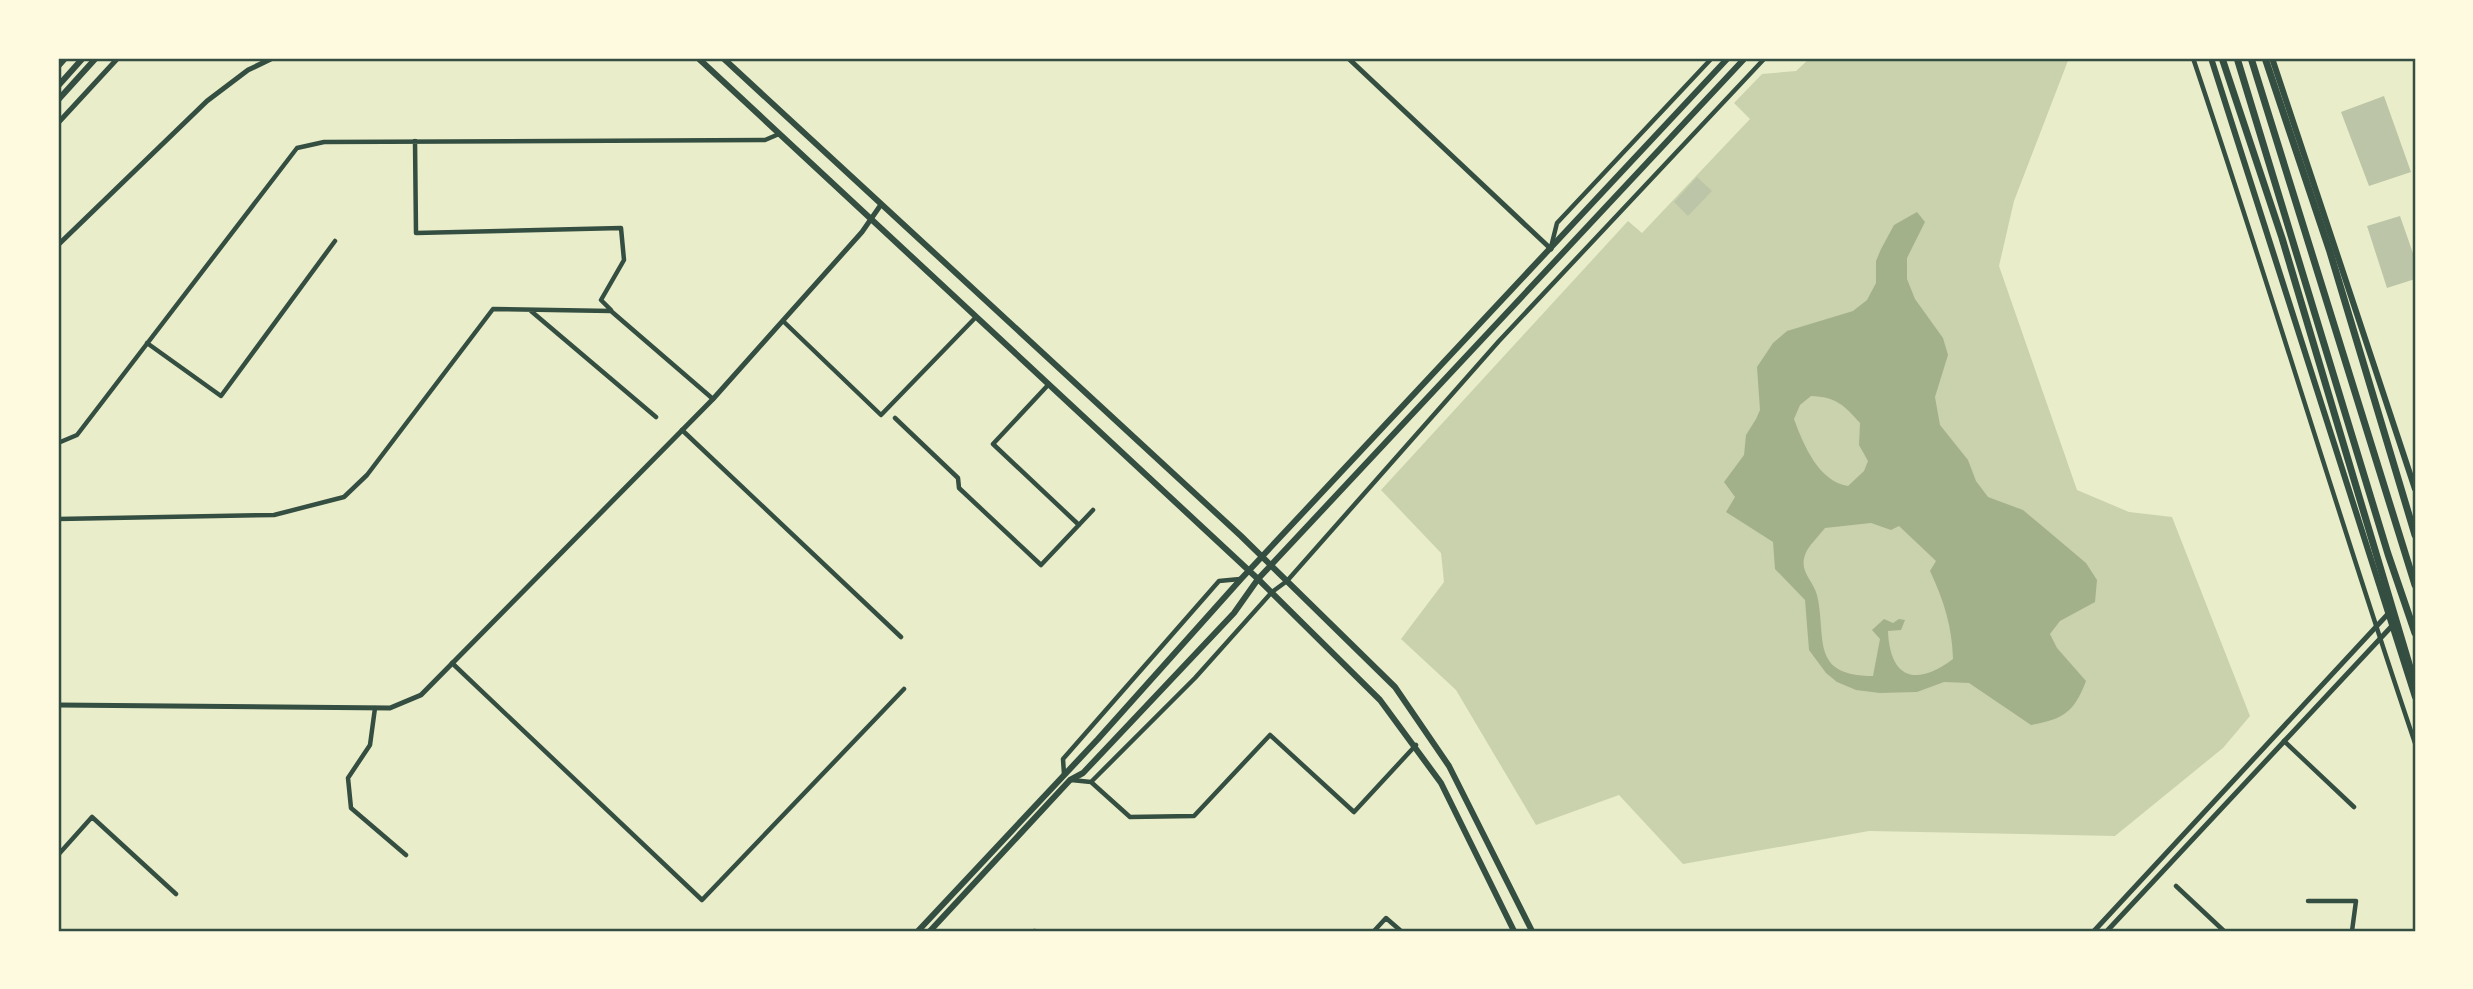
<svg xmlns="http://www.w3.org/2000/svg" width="2473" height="989" viewBox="0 0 2473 989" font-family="Figtree,sans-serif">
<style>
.green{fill:#cad2ad}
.water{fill:#a3b18a;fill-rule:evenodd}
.building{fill:#bcc5a7}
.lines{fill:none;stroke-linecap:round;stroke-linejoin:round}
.minor{stroke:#344e41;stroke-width:4.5}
.tertiary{stroke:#344e41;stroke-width:5}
.secondary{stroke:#344e41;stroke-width:6}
.primary{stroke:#344e41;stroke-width:6}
.trunk{stroke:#344e41;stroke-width:7}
.neatline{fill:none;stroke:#344e41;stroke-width:2.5}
</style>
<rect width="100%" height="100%" fill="#e9edc9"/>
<path class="green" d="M1810,58H2069L2014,201L1999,266L2077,490L2129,512L2172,517L2250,716L2223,748L2115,836L1869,831L1683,864L1619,795L1536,825L1456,690L1401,639L1444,582L1441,553L1381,490L1628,221L1642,233L1750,119L1734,103L1762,74L1796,71Z"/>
<path class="water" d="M1917,212L1925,222L1907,258V279L1915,299L1943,338L1948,355L1935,397L1940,425L1968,460L1976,481L1988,497L2023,510L2086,563L2097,580L2095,602L2060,621L2050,634L2057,648L2086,681C2074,713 2063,719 2031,725L1969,683L1944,682L1917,692L1880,693L1856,690L1837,682L1826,673L1809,650L1805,600L1775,569L1773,542L1726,512L1735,497L1724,482L1744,455L1746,435L1756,419L1760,410L1757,367L1773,343L1787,331L1853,311L1867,300L1876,283V261L1881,249L1894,225ZM1811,396C1836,397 1844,405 1860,423L1859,445L1868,461L1864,471L1848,486C1819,482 1803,444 1794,419L1800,405ZM1871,523L1891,530L1899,526L1936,561L1930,571C1944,601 1952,626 1953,659C1916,687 1890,679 1888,631L1901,630L1905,620L1899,619L1893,623L1884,619L1872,630L1880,639L1873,676C1809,676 1827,637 1817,595C1813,580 1799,572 1805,555C1808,546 1819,536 1825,528Z"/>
<path class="building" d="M2384,96L2411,172L2369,186L2341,112Z
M1697,177L1712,191L1688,216L1674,202Z
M2400,216L2415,259V279L2387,288L2367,226Z"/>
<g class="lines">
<path class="minor" d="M2193,58C2270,286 2338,516 2415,743
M415,141L416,233L621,228L624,260L601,300L611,310
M1551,247L1557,223L1712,58
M531,311L656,417
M783,321L881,415L976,317
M147,343L221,396L335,241
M1049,384L993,444L1079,525
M895,418L958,478L959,488L1041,565L1093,510
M682,430L901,637
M58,443L77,435L297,148L324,142L765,140L779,134
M58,519L274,515L344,497L367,475L493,309L611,311L713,399
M452,663L702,900L904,689
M375,708L370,745L348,778L351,808L406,855
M2284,741L2354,807
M1064,774L1063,759L1219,581L1240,579
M1071,780L1091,782L1195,678L1272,592L1287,581L1499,341L1765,58
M1091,782L1130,817L1194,816L1270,735L1354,812L1416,745
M58,855L92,817L176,894
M2176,886L2224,931
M2308,901H2356L2352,931
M1034,931H1035
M1374,931L1386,918L1401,931"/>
<path class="tertiary" d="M1348,58L1551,249
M58,67L66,58
M58,123L118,58
M58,245L207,101L248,70L273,58
M58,705L390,708L421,695L713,399L862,232L880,206
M2094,931L2387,615
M2107,931L2391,627"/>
<path class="secondary" d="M2211,58L2415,697
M2272,58L2415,489
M58,86L83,58
M58,100L96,58
M918,931L1098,739L1241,579L1728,58
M930,931L1070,780L1083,773L1234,613L1258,579L1745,58"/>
<path class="primary" d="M698,58L1258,579L1380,700L1441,783L1514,931
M723,58L1241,536L1395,687L1449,766L1532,931"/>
<path class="trunk" d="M2222,58L2282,238L2415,684
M2237,58L2388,554L2415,633
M2251,58L2415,585
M2265,58L2330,252L2415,535"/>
</g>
<rect width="2473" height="989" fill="none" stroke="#fefae0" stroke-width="119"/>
<rect x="60" y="60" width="2354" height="870" class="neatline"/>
</svg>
